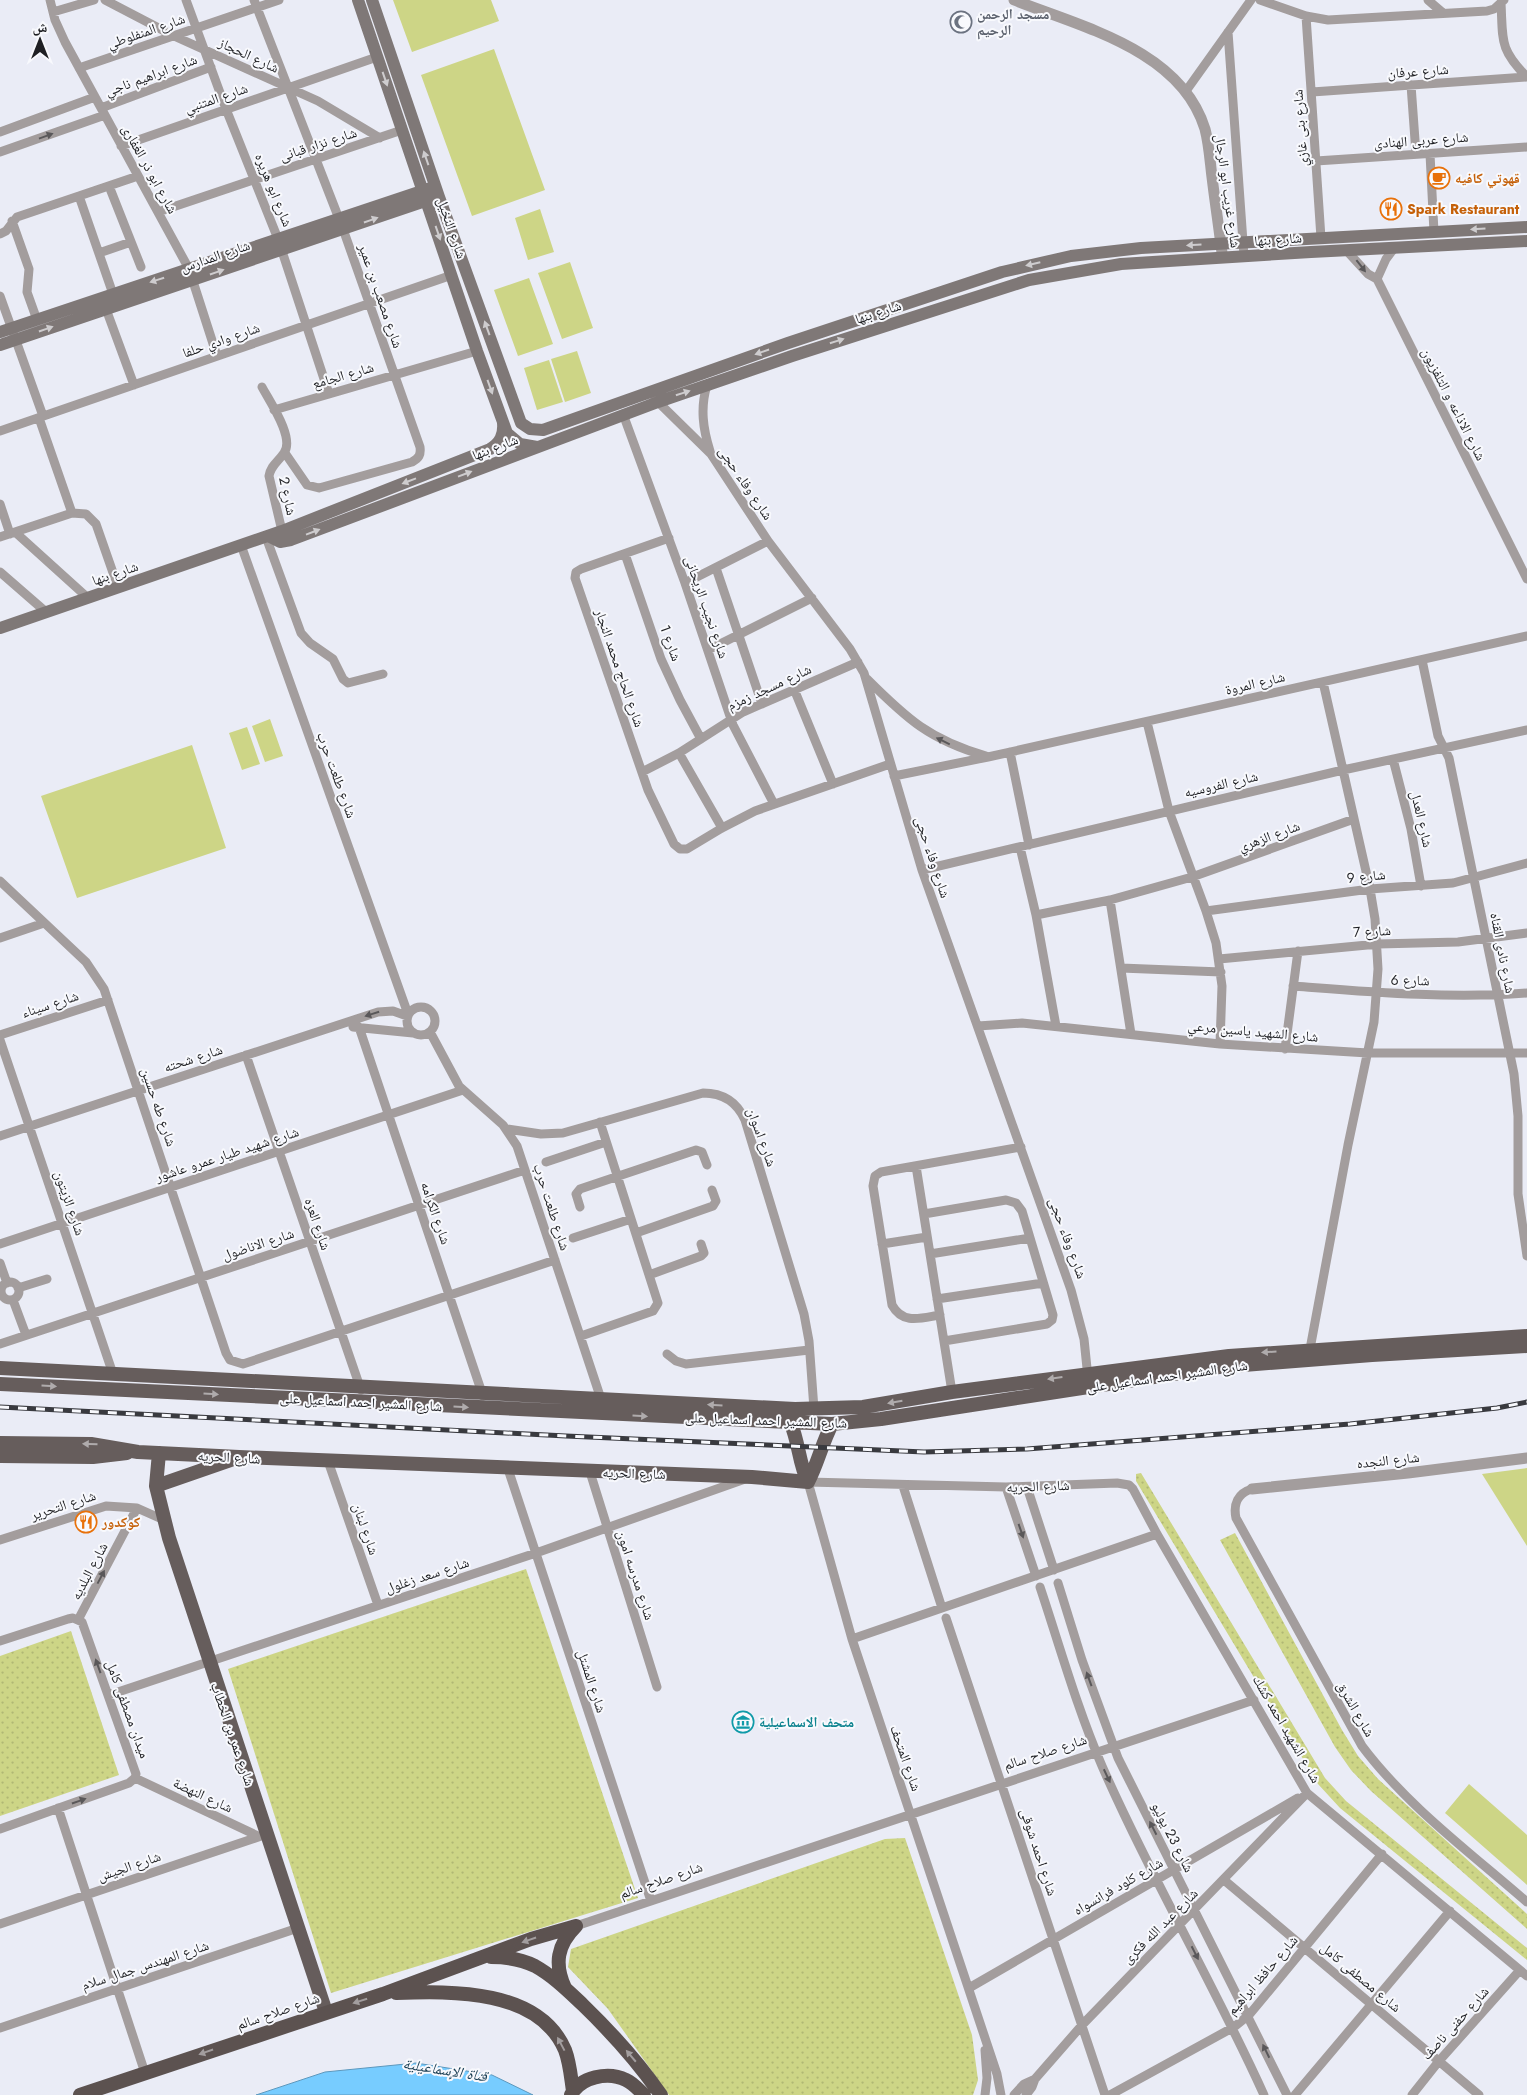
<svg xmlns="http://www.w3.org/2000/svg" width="1527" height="2095" viewBox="0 0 1527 2095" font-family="Jost,'Noto Naskh Arabic',sans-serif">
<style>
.grass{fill:url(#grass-dots)}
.green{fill:#cdd586}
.water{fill:#7cf;stroke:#5d98bd}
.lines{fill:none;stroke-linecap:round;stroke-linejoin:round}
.minor{stroke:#a39d9d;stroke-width:9}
.tertiary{stroke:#a39d9d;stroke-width:11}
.secondary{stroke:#7f7877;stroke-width:12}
.primary{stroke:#665d5c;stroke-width:14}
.trunk{stroke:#5c5250;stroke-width:14}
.rail-casing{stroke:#393a3f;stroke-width:5}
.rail{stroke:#f8f9fd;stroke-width:3;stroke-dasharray:9;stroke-linecap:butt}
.oneway{fill:#ceccce}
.oneway2{fill:#5a585a}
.oneway3{fill:#afabac}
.oneway4{fill:#a29d9e}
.labels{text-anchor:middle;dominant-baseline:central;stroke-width:4;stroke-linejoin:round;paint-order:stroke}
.worship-label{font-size:14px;font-weight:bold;fill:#5b616d;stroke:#f8f9fd;text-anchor:start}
.street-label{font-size:14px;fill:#1f2024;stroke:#f8f9fd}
.food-label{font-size:14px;font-weight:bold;fill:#c56008;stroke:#f8f9fd;text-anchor:start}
.culture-label{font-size:14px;font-weight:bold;fill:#0d838f;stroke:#f8f9fd;text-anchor:start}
.water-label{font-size:15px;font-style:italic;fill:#163b50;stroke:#f8f9fd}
</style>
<defs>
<pattern id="grass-dots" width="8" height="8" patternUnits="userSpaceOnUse" patternTransform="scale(1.25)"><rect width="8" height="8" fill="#cdd586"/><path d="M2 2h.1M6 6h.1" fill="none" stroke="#b0b774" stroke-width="1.8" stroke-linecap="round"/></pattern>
</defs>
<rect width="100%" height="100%" fill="#eaecf6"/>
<path class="grass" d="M1141,1473L1325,1778L1346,1801L1527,1948V1960L1340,1808L1318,1784L1136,1481V1474Z
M1235,1533L1342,1730L1358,1756L1378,1779L1527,1914V1929L1371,1791L1351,1770L1335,1747L1220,1540Z
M526,1569L638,1898L331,1993L228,1669Z
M71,1631L119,1775L0,1816V1656Z
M905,1838L972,2035L978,2080L973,2095H669L608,2009L568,1967L571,1949L885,1839Z"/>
<path class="green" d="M393,0H491L499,21L412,52Z
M494,49L545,190L472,216L421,75Z
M540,209L554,252L528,260L515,218Z
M570,262L593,328L562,339L538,273Z
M529,278L553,344L518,356L494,290Z
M577,351L591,393L565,402L551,359Z
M549,360L563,402L537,410L524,368Z
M270,719L283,756L265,762L252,726Z
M247,727L260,764L242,770L229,733Z
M192,745L226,848L77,898L41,796Z
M1527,1468V1546L1482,1474Z
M1469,1784L1527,1835V1885L1445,1813Z"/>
<path class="water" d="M416,2063L492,2075L533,2095H256L325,2072Z"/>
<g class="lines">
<path class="minor" d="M50,0L55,20L65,42L189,269L217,356
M105,0L174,36L318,101L380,138
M186,0L226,109L278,239L329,394
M254,0L343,229L420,447C421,455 419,458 412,462L319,488L307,485L285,453
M1260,0L1306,16L1328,20L1487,11L1494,9L1504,0
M1428,0L1443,13
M1501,3C1503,40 1499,49 1527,77
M53,12L94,0
M1306,16L1321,238
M1228,32L1244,256
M79,68L279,0
M1411,85L1416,154
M1186,91L1251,0
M1312,92L1527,77
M101,108L211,67
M0,132L95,97
M121,146L377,57
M0,152L105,115
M1430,154L1434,232
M1316,161L1527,147
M109,186L141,267
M79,196L113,294
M158,212L402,130
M12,221L29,269L27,292L37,320
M0,234L6,231L17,217L138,176
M1346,250L1368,274L1377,279L1527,579
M99,253L131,242
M1377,279L1386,259L1395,247
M0,296L43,416
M106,309L134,385
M707,385C700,408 703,429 710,451
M262,387C270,402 295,438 284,453C278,462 271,465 269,476L282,531
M655,399L711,454L768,541L850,649L864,673L922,870L1071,1290L1084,1339L1088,1378
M274,410L477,351
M623,414L685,583L733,725L774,804
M39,418L72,513
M0,431L452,275
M0,504L10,534
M15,532L88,598
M0,537L72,513L86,514L96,524L118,587
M266,537L301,633L310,643L333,659L343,679L348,683L383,674
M669,538L581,569L576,572L575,578L648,790L674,844L680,849H687L722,828L755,811L890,764
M241,545L408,1014
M625,554L661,659L680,700L701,739
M716,568L762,704
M0,572L46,612
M685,583L768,541
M708,650L812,598
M1422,660L1438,736L1449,758L1514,1074L1518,1116V1194L1527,1256
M867,679C907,719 930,740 986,756
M794,689L833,784
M1147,722L1169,811L1206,911L1216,943L1222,986L1220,1044
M1010,752L1029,845
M679,753L722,828
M1393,759L1411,829L1421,886
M642,772L679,753L743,712L858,662
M894,776L988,757L1527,636
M1020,847L1036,915L1056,1026
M922,870L1343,770L1527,730
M0,881L86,962L104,989L226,1353L230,1360L243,1364L555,1260
M1110,900L1131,1034
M1206,911L1370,889L1453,883L1527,863
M1036,915L1110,900L1192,877L1354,819
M0,938L44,923
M1219,959L1378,944L1458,942L1527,933
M1121,968L1221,972
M1293,986C1371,992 1450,999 1527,993
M407 1021a14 14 0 1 1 28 0a14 14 0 1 1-28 0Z
M978,1026L1022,1023L1220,1044L1368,1053H1527
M353,1027L413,1033
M359,1027L483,1396
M430,1032L459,1086L503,1125L517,1146L602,1402
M0,1035L108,1000
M0,1040L113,1374
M1285,1049L1298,951
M246,1055L361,1390
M507,1129L541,1134L563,1133L703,1093C723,1093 737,1102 745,1120L804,1314L809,1341L814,1409
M0,1136L378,1012L393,1011L407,1016
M546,1162L606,1142
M916,1166L952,1392
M580,1207L576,1194L580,1189L696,1150L702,1152L707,1165
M924,1214L1006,1200L1016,1203L1022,1211L1053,1315L1052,1320L1047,1324L944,1341
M636,1233L713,1206L716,1201L712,1190
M573,1238L631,1219
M0,1244L463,1090
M882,1244L927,1237
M930,1254L1030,1238
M0,1263L7,1283
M649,1275L701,1256L704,1253L701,1244
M1 1291a9 9 0 1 1 18 0a9 9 0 1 1-18 0Z
M18,1288L47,1279
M937,1299L1043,1283
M13,1300L26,1335
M940,1315C921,1318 903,1325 892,1305L873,1186L875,1176L881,1172L1021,1147
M581,1336L653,1311L658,1303L600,1122
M0,1344L525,1170
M1310,1349L1348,1145L1374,1022L1378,969L1375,919L1370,889L1323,682
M667,1354L676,1361L686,1364L809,1350
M328,1461L378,1605
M508,1469L651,1901
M590,1472L657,1687
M903,1486L942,1608
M1006,1487L1036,1576
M1027,1487L1054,1570
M1252,1489C1238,1493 1233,1504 1236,1518L1362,1746C1406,1805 1472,1854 1527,1902
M0,1540L106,1506L137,1508L164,1520
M1058,1583L1082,1660L1118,1758L1287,2095
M1040,1587C1060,1647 1077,1708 1102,1766C1151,1878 1214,1984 1264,2095
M946,1618L1105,2095
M78,1620L137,1508
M852,1639L1157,1534
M0,1641L68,1619L73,1618L82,1622L136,1774L135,1778L129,1783L0,1829
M109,1695L536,1553L745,1479
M135,1778L258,1836
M58,1808L145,2073
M1224,1880L1479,2095
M0,1924L267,1834
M576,1926L1254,1700
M969,1988L1298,1798
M0,2028L298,1928
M985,2095L987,2078L985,2050
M1001,2095L997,2074L852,1639L808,1482L1006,1487L1117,1483L1129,1485L1133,1489L1157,1534L1307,1793L1527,1976
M1014,2095L1024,2084L1035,2079
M1026,2095L1032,2087L1035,2079L1083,2024L1307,1793
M1110,2095L1234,2027L1249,2015L1382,1854
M1295,2095L1450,1911
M1412,2095L1439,2061L1520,1970"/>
<path class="tertiary" d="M1014,0C1082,27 1181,50 1205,129C1209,144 1210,161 1212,177C1215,202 1219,228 1222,253
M1252,1489L1408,1473L1527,1458"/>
<path class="secondary" d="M358,0L477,351L507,433L520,444L537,447
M372,0L439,197L521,423L530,429L543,430L788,343L1002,272L1071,256L1141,248L1527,227
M0,332L431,188
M0,345L434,198
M268,536L280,542L291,540L658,402L792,356L1029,280L1121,264L1311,252L1527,241
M0,628L282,531L490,449C500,443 504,435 503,423"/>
<path class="primary" d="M0,1368L795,1409L863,1407L952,1392L1229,1356L1527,1336
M0,1384L832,1424L881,1419L1219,1367L1372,1355L1527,1346
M791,1424C799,1443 799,1464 808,1482
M0,1443L91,1444L138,1452L239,1457L752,1477L808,1482
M159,1453L156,1486L169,1538L326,2012
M0,1456L93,1457L127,1453
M808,1482C818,1463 822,1443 832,1424
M156,1486L231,1460"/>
<path class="trunk" d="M491,1957C507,1957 521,1959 535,1966C553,1976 568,1991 583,2005C612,2033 638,2062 661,2095
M565,1988C554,1964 557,1945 576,1926
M396,1993C452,1991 539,1989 565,2050C570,2063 571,2078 573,2091
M80,2095L383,1994L531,1939L576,1926
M571,2095C580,2077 608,2071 626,2080C633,2083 638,2089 644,2095"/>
<g class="rail-casing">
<path id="rail" d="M0,1407L566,1436L924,1452L1027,1449L1350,1424L1497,1408L1527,1402"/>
</g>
<use href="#rail" class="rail"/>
</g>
<defs><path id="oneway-solid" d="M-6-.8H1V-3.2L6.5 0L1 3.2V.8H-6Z" transform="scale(1.25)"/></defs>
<g class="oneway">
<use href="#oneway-solid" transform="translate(385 79) rotate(71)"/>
<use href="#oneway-solid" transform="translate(426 158) rotate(-109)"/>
<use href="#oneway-solid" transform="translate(371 220) rotate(-19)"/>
<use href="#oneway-solid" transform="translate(1478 229) rotate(177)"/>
<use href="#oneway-solid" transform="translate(438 233) rotate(71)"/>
<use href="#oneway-solid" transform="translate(1194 245) rotate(177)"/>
<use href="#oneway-solid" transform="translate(1033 264) rotate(167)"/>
<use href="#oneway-solid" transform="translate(217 272) rotate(-19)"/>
<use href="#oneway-solid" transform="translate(157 280) rotate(162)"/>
<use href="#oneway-solid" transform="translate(487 328) rotate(-110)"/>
<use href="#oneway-solid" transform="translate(46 329) rotate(-19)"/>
<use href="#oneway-solid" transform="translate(837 341) rotate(-18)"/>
<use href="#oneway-solid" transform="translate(762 352) rotate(161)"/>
<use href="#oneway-solid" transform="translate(490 387) rotate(70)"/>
<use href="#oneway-solid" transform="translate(683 393) rotate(-18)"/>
<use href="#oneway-solid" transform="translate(465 474) rotate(-21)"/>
<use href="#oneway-solid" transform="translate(409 481) rotate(159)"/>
<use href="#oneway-solid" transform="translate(313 532) rotate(-21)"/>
</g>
<g class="oneway2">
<use href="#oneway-solid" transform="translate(46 136) rotate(-20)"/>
<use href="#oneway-solid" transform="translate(1361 266) rotate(52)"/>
<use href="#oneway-solid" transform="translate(943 741) rotate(-154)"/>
<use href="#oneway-solid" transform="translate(372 1014) rotate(162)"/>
<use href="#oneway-solid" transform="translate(1021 1531) rotate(71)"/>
<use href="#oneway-solid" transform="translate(101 1577) rotate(-62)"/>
<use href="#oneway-solid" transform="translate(98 1666) rotate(-110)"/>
<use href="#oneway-solid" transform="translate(1089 1679) rotate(-110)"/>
<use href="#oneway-solid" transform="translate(1107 1776) rotate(65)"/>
<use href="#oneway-solid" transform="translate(79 1801) rotate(-19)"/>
<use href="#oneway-solid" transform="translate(1153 1828) rotate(-117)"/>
<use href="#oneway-solid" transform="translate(1195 1953) rotate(63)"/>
<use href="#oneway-solid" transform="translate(1266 2051) rotate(-116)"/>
</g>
<g class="oneway3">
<use href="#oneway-solid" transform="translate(1269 1352) rotate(176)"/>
<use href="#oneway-solid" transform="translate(1055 1378) rotate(172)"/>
<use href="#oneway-solid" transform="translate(49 1386) rotate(3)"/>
<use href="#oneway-solid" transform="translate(211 1394) rotate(3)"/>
<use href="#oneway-solid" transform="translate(895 1402) rotate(170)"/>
<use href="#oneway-solid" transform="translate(715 1405) rotate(-177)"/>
<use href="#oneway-solid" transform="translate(461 1407) rotate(3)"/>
<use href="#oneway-solid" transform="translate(640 1416) rotate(3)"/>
<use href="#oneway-solid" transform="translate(90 1444) rotate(-178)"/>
</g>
<g class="oneway4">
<use href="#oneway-solid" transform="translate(529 1940) rotate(161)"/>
<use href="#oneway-solid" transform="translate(360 2001) rotate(162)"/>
<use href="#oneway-solid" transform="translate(561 2044) rotate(-118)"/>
<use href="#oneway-solid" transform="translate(206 2052) rotate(161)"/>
<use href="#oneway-solid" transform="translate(631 2056) rotate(-130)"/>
</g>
<defs>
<g id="mosque-ring" transform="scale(1.125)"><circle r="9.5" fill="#f8f9fd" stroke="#6b7280" stroke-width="1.5"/><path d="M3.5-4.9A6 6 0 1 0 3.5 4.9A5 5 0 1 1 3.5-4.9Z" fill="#6b7280"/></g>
<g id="cafe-ring" transform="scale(1.125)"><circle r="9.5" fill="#f8f9fd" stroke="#e8710a" stroke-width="1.5"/><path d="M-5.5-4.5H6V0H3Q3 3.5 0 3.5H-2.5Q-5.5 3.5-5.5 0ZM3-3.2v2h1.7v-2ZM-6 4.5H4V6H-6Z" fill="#e8710a"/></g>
<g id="restaurant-ring" transform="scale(1.125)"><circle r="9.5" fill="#f8f9fd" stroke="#e8710a" stroke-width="1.5"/><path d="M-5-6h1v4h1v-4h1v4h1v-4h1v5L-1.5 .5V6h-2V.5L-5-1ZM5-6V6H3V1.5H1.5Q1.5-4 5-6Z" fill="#e8710a"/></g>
<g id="museum-ring" transform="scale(1.125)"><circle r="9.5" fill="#f8f9fd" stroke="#0f9aa8" stroke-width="1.5"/><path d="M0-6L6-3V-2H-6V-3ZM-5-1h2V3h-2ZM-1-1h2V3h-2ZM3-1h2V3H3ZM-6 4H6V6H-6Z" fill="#0f9aa8"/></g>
</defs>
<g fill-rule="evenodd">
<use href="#mosque-ring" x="961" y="22"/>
<use href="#cafe-ring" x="1439" y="178"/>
<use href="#restaurant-ring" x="1391" y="209"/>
<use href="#restaurant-ring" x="86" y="1522"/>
<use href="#museum-ring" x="743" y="1722"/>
</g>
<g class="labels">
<g class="worship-label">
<text x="977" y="14">مسجد الرحمن<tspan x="977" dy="16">الرحيم</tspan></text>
</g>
<g class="street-label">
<text transform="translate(146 31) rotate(-19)">شارع المنفلوطي</text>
<text transform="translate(249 55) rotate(25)">شارع الحجاز</text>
<text transform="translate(1418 71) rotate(-4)">شارع عرفان</text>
<text transform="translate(151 75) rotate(-20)">شارع ابراهيم ناجي</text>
<text transform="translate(216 98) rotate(-19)">شارع المتنبي</text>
<text transform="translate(1300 128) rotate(-94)">شارع بنى غازي</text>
<text transform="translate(1421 140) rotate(-4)">شارع عربى الهنادى</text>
<text transform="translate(318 144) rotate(-18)">شارع نزار قبانى</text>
<text transform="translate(150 169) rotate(61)">شارع ابو ذر الغفارى</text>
<text transform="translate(274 190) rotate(68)">شارع ابو هريره</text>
<text transform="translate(1228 191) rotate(82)">شارع غريب ابو الرجال</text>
<text transform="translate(452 228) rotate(71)">شارع النخيل</text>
<text transform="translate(1278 239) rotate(-4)">شارع بنها</text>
<text transform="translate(215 256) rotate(-19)">شارع المدارس</text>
<text transform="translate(381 296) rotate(71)">شارع مصعب بن عمير</text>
<text transform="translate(878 312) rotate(-18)">شارع بنها</text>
<text transform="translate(221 340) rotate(-19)">شارع وادي حلفا</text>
<text transform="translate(343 375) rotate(-16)">شارع الجامع</text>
<text transform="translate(1454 404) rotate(63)">شارع الاذاعه و التلفزيون</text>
<text transform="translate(495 447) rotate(-21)">شارع بنها</text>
<text transform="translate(746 483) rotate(56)">شارع وفاء حجى</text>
<text transform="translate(288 496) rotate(78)">شارع 2</text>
<text transform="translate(115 573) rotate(-19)">شارع بنها</text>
<text transform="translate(707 607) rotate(71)">شارع نجيب الريحانى</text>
<text transform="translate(671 643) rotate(70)">شارع 1</text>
<text transform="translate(620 668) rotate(71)">شارع الحاج محمد النجار</text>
<text transform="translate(1255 683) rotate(-13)">شارع المروة</text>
<text transform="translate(769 687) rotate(-25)">شارع مسجد زمزم</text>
<text transform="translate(337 775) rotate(70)">شارع طلعت حرب</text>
<text transform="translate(1221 784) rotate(-13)">شارع الفروسيه</text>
<text transform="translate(1422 819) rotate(77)">شارع العدل</text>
<text transform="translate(1269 836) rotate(-20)">شارع الزهري</text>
<text transform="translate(933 857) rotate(72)">شارع وفاء حجى</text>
<text transform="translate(1366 876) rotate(-6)">شارع 9</text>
<text transform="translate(1372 931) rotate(-3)">شارع 7</text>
<text transform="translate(1503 953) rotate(79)">شارع نادى القناه</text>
<text transform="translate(1410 980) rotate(1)">شارع 6</text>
<text transform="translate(50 1004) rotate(-18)">شارع سيناء</text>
<text transform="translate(1253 1031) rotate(5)">شارع الشهيد ياسين مرعي</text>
<text transform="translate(193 1058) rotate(-18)">شارع شحته</text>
<text transform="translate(159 1107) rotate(71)">شارع طه حسين</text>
<text transform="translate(762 1137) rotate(70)">شارع اسوان</text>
<text transform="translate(227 1154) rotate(-18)">شارع شهيد طيار عمرو عاشور</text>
<text transform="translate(70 1203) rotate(71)">شارع الزيتون</text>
<text transform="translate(552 1207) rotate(72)">شارع طلعت حرب</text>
<text transform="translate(436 1213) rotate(71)">شارع الكرامه</text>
<text transform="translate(318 1224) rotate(71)">شارع العزه</text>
<text transform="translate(1068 1238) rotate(70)">شارع وفاء حجى</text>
<text transform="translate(258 1244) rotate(-18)">شارع الاناضول</text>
<text transform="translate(1167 1376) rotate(-8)">شارع المشير احمد اسماعيل على</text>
<text transform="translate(361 1402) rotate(3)">شارع المشير احمد اسماعيل على</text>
<text transform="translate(766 1420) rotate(2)">شارع المشير احمد اسماعيل على</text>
<text transform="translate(229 1457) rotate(3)">شارع الحريه</text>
<text transform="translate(1388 1460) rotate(-6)">شارع النجده</text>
<text transform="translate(634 1473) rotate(2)">شارع الحريه</text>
<text transform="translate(1038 1486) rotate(-2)">شارع الحريه</text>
<text transform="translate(63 1505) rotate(-18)">شارع التحرير</text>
<text transform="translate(366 1529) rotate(71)">شارع لبنان</text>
<text transform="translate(89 1571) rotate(-62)">شارع البلديه</text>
<text transform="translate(427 1575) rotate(-18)">شارع سعد زغلول</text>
<text transform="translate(636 1575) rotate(72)">شارع مدرسه امون</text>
<text transform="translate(592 1681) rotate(72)">شارع المشتل</text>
<text transform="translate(128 1709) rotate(70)">ميدان مصطفى كامل</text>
<text transform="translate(1356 1709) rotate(60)">شارع الشرق</text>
<text transform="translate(1287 1729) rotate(60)">شارع الشهيد احمد كشك</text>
<text transform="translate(233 1734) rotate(71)">شارع عمر بن الخطاب</text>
<text transform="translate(1045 1752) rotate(-18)">شارع صلاح سالم</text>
<text transform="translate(906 1758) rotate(71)">شارع المتحف</text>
<text transform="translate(203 1795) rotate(25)">شارع النهضة</text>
<text transform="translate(1173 1837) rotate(63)">شارع 23 يوليو</text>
<text transform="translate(1039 1852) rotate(72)">شارع احمد شوقى</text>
<text transform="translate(129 1866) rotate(-19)">شارع الجيش</text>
<text transform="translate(661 1880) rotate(-19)">شارع صلاح سالم</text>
<text transform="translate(1118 1886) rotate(-30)">شارع كلود فرانسواه</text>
<text transform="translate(1160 1926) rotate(-45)">شارع عبد الله فكرى</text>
<text transform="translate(145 1965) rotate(-18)">شارع المهندس جمال سلام</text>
<text transform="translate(1262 1975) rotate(-49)">شارع حافظ ابراهيم</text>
<text transform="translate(1361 1977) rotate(40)">شارع مصطفى كامل</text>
<text transform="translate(278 2011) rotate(-19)">شارع صلاح سالم</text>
<text transform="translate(1455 2023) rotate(-48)">شارع حفنى ناصف</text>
</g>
<g class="food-label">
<text x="1455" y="178">قهوتي كافيه</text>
<text x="1407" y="209">Spark Restaurant</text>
<text x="102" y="1522">كوكدور</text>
</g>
<g class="culture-label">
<text x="759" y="1722">متحف الاسماعيلية</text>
</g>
<g class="water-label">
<text transform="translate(445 2070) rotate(9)">قناة الإسماعيلية</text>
</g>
</g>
<g transform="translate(40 40)" stroke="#f8f9fd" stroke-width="4" paint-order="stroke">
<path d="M0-4L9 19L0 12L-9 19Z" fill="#1f2024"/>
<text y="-8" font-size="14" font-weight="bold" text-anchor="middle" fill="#1f2024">ش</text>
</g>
</svg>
